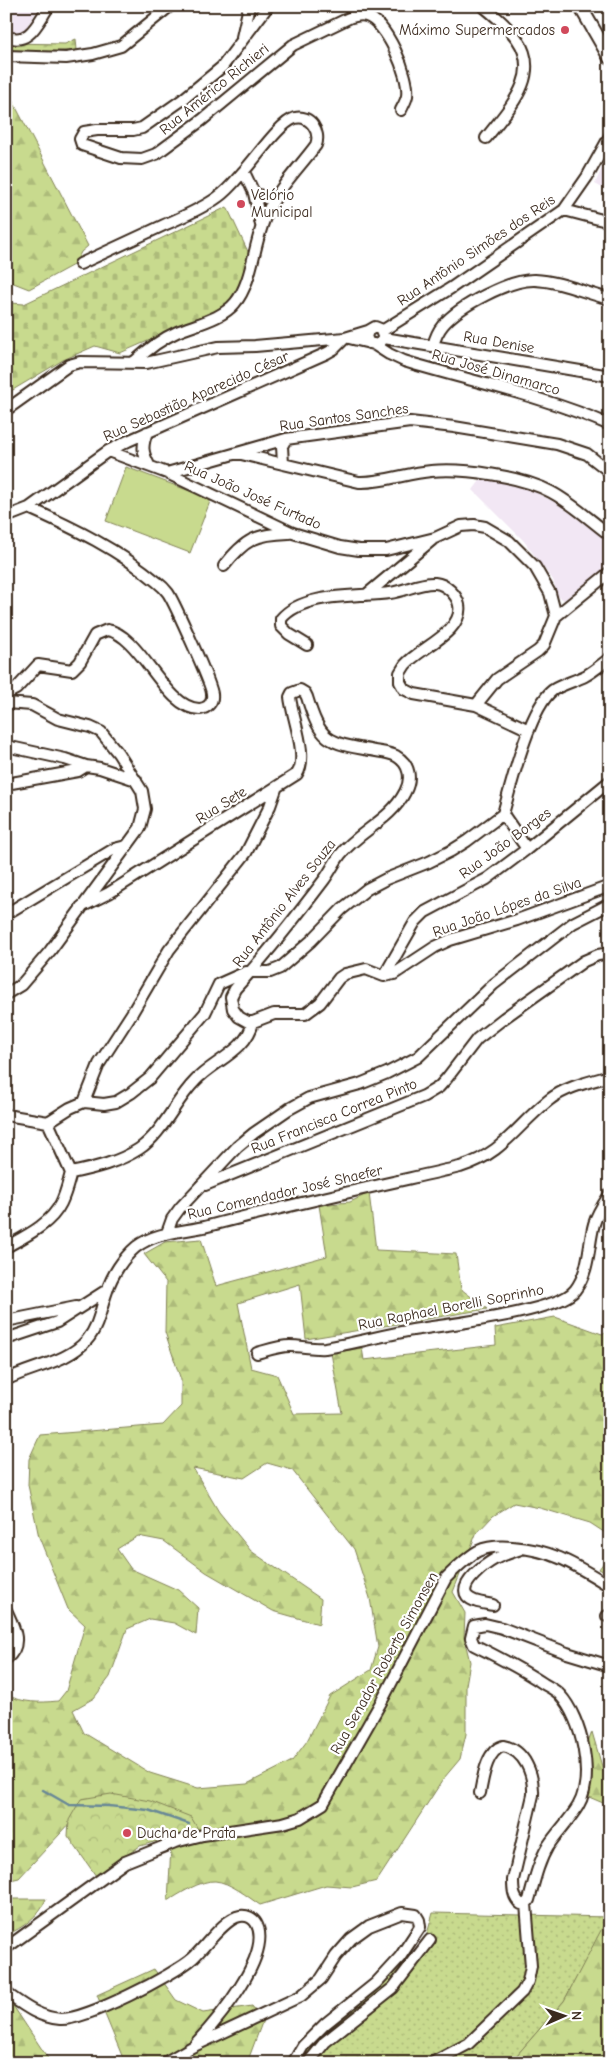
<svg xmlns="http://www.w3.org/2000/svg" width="616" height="2069" viewBox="0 0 616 2069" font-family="'Comic Neue',sans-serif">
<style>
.built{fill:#f2e7f4}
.grass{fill:url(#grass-dots);stroke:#828256}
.forest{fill:url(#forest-firs);stroke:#828256;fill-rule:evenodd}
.cemetery{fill:url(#cemetery-stones);stroke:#828256}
.park{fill:url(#park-crowns);stroke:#828256}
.pitch{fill:#c8da8e;stroke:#828256}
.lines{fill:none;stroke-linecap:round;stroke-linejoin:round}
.stream{stroke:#688897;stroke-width:2.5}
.minor-casing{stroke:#3b2a1e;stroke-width:14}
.major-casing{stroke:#3b2a1e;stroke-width:16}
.minor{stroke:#fff;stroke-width:10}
.major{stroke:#fff;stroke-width:12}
.poi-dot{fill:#d1495b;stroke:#fff;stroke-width:2}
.labels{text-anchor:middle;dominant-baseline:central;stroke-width:4.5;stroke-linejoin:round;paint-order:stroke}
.poi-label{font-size:15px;fill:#3b2a1e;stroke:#fff;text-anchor:start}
.street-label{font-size:15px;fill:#3b2a1e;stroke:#fff}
</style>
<defs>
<pattern id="grass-dots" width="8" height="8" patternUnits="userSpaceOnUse" patternTransform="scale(1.25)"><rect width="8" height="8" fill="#c8da8e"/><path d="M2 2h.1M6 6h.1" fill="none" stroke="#adbb7a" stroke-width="1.8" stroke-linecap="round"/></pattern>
<pattern id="forest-firs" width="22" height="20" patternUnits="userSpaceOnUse" patternTransform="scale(1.25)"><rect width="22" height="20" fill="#c8da8e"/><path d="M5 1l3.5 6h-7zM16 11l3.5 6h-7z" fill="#adbb7a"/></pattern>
<pattern id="cemetery-stones" width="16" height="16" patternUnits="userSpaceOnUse" patternTransform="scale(1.25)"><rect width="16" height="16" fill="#c8da8e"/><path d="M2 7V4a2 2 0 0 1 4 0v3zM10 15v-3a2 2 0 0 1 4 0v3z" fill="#adbb7a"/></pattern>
<pattern id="park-crowns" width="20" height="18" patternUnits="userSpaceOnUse" patternTransform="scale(1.25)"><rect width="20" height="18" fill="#c8da8e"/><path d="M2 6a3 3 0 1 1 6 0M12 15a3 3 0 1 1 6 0" fill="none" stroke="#adbb7a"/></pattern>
</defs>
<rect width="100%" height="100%" fill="#fff"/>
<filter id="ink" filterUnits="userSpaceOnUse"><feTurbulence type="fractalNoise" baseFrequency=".02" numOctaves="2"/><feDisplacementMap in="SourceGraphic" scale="10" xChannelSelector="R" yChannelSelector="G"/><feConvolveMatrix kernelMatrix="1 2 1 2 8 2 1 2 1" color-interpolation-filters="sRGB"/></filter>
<g filter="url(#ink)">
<path class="built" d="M6,6H40L26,28L22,32L17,34L6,30Z
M610,149V192L595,184Z
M482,478L529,489L556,503L610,542V564L564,600L558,596L553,580L523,540L473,490Z"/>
<path class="grass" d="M433,1913L609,1917L564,2001L510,2063H298L308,2048L423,1948Z"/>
<path class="forest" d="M76,39L77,50L39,52L6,51V43L65,44Z
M6,88L88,246L81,252L75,264L29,289L6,280Z
M369,1193L376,1250L456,1254L461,1289L487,1309L306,1339L300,1284L238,1303L251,1368L277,1375L294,1414L342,1413L331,1353L362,1348L364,1360L496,1345L495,1328L555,1317L602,1334L610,1329V1536L590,1523L540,1508L514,1503L493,1516L476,1534L453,1592L465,1613L464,1638L470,1662L466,1685V1734L460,1759L444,1778L377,1881L352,1887L326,1885L260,1905C248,1897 230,1882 215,1881C201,1880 179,1894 168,1901L171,1847L159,1824L87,1805L19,1878L6,1881V1695C25,1703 38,1703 58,1701L66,1691L85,1625L68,1609L39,1537L28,1485L29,1459L40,1435L163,1425L181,1406V1380L165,1332L166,1282L144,1254L165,1242L201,1239L216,1286L327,1256L319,1205L350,1202ZM267,1463L292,1470L354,1549L370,1598L378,1647L371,1670L330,1696L307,1741L292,1761L247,1784L198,1788L150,1773L84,1733L73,1710L94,1698L110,1677L127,1629L150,1619L174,1623L196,1635L198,1608L178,1590L131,1569L117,1549L138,1536L164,1541L206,1572L273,1611L319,1624L321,1599L251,1551L219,1512L193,1468L244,1478Z
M592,1732L606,1780L610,1783V1806L589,1797L590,1772L586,1748Z
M6,1899H46C39,1916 23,1928 6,1935Z
M610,1913V2063H510L564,2001Z
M154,1969L176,2000L203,2013L252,2006L263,2020L247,2063H125L97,1995Z
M6,1995L51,2063H6Z"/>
<path class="cemetery" d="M227,207L250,256L235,295L222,309L120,353L95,346L63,360L6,394V297L11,303L24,304Z"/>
<path class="park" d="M610,1554V1575L599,1569Z
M111,1794L150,1801L191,1817L198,1829L140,1846L96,1876L68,1836L69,1820L81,1799Z"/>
<path class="pitch" d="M126,467L211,499L190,553L106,521Z"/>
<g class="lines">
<path class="stream" d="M43,1790L69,1805L109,1806L148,1810L189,1824"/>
<g class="minor-casing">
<path id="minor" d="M268,6L222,67L182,100L142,128L133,130H97L84,132L80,139L82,145L121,158L142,159L156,154L202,120L293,45L351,17C356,16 361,14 366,16C386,21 410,76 407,96C406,101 403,106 401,110
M483,6C495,16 508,26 517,39C543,76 508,109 486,138
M6,36C29,47 38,22 49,6
M242,37L249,6
M6,56L66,58L93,54L121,46L170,6
M244,172L254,193
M564,210L610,222
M261,225L254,193L273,201
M80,264C108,251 136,238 164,225C182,217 202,209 218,197C227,191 235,181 242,173C255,160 279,123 295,118C310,114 321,132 316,145C299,168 279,187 267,213C254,239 253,282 235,303C222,319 196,324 177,332C161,339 147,350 134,362
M382,331L451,288L564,210L587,177L610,136
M349,338L378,345L384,338L380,329L375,327L368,331L366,337L369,343
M384,338L610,376
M375,345L389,354L404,361C473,382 544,396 610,425
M433,346C435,338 438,331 443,325C459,306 510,279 535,280C560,281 585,293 610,299
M6,410L69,365L80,362L146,363L218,347L255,346L345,338
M147,432C142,446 142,452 149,465
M108,451L167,473L293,533L340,547L359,550H386L435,538L461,526L474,525L485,527L509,541L535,567L550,593L556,616
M237,453L359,482C384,483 406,473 431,471C464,468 521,476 551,492C572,503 591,521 610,535
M283,464L282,446L286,439
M167,473L286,439L410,422L454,427L557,444L587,454L610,472
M6,517L29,508L108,451L128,441L327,353L334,349L345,338L368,331
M224,566C245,539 256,534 289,533
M366,595L432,540
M307,645L289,634L281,626V619C303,592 358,597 390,593C405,591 420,582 435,583C446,584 457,595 459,605C464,632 419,648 405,665L400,673V682L404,689L414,694L476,705L529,730
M6,694L16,689L38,665L72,670L80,662L95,635L107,630C141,634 165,710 200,709C208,708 213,702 212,694C212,685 174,602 168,593C165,589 161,585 157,582C119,550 74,528 29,508
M6,703L32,705L58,719L90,727L101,732L118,753L142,791L145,809L140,828L50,951L21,985L6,994
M476,705L497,679L538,651L544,645L556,616L610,572
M6,746L65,759L86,766
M6,784L78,771L86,766L100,768L136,780
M503,814C511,785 530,707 553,690C563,684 575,681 585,676C594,671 602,664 610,658
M503,814L527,849
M81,907L109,893L297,774C309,757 292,717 290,697L292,693L300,690L305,693L307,697C320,740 327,743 370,750C378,752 388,752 396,756C410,764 412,779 405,792C391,820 359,831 340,855C334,863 330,872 324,880C296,917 266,955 235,989L231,997L233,1009L239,1017L248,1022H253L274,1014H305L320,1003L339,978L345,974L366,969L384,976L394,974L435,947L450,940L517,920L610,886
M6,914L114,849L126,846
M384,976L415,922L425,912L487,879L527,849L610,781
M84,1102L99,1064L132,1013L169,950L246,853L270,806L276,789
M6,1115L48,1122L71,1173
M48,1122L70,1108L84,1102L104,1104L116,1102L131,1093L150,1078L205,1013L219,984L246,972H270L280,968L311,941L342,909L367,889L386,879L429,862L451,851L467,841L503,814
M71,1173C95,1168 119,1162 139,1149C163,1133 175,1101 195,1081C213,1061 247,1051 253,1022
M205,1185L424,1096L439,1087L447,1078L477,1039L504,1018L584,961L598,955L610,953
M167,1233L172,1219L180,1208L237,1147L254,1133L289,1109L309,1098L360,1084L387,1073L418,1057L494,984L573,923L610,904
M6,1247C26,1236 51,1224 61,1203C66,1193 68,1183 71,1173
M6,1321L76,1307
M6,1339L57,1322L107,1290
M257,1353C268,1350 279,1346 290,1346C302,1346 313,1349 325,1348C352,1344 380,1336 407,1331C439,1325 558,1313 575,1290C590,1271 588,1245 594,1224C597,1213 604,1203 610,1194
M6,1380C32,1366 67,1363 87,1340C99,1326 101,1307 107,1291C112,1275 123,1258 136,1247C157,1231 184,1232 208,1226C292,1204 376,1186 460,1167C504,1153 515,1127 549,1100C565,1087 589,1082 610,1076
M493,1605C485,1603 473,1603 467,1596C458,1584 486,1564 495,1559C503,1555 512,1552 521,1549
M6,1610C14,1627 24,1645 6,1659
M607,1616L610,1617
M480,1793C483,1778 486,1751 503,1746C525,1750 534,1775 533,1795L513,1880C513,1889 513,1898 521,1904H526L529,1900C534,1882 538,1863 548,1846C557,1832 569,1821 578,1806C595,1777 582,1719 560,1695C556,1690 549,1687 544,1684C522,1669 498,1657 474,1645L471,1638L474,1626L485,1624L502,1628L567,1653L610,1666
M6,1948L125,1862L175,1842L203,1835L283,1823L300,1818L323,1804L384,1697L446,1578C456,1568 466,1558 478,1551C489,1546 501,1546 512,1547C554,1550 575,1565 610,1586
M6,1993C23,2005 38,2017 60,2019C84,2021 174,1975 193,1958C205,1947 225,1918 240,1916C247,1915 253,1918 256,1923C274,1954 216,2022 196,2043
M164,2063L192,2047L301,1996L321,1979L336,1956L351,1939L369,1926L402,1913L416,1915L419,1920L420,1927L400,1957L376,1983L325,2024L303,2046L293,2063
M308,2063L325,2042L393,1988L430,1940
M432,2063L468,2044L522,1992L528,1981L531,1966L526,1904"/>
</g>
<g class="major-casing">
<path id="major" d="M580,6L610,58"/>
</g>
<use href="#minor" class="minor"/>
<use href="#major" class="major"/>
</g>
</g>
<g class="poi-dot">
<circle cx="565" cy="30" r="5"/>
<circle cx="241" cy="204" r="5"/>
<circle cx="127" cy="1833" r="5"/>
</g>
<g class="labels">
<g class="poi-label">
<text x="555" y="30" text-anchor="end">Máximo Supermercados</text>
<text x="251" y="195">Velório<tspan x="251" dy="17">Municipal</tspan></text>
<text x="137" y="1833">Ducha de Prata</text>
</g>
<g class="street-label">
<text transform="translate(214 89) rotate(-39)">Rua Américo Richieri</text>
<text transform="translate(476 250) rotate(-34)">Rua Antônio Simões dos Reis</text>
<text transform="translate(499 342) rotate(10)">Rua Denise</text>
<text transform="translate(496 372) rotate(16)">Rua José Dinamarco</text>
<text transform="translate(196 396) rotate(-24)">Rua Sebastião Aparecido César</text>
<text transform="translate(344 417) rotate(-8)">Rua Santos Sanches</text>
<text transform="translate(253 495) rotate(24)">Rua João José Furtado</text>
<text transform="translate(221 805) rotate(-32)">Rua Sete</text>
<text transform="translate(505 843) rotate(-36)">Rua João Borges</text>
<text transform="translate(284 903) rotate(-52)">Rua Antônio Alves Souza</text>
<text transform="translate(507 907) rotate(-19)">Rua João Lópes da Silva</text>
<text transform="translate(334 1116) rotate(-22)">Rua Francisca Correa Pinto</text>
<text transform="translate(285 1192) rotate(-13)">Rua Comendador José Shaefer</text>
<text transform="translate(451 1307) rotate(-11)">Rua Raphael Borelli Soprinho</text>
<text transform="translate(384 1663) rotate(-61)">Rua Senador Roberto Simonsen</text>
</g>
</g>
<rect width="616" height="2069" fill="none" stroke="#fff" stroke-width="25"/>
<rect x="12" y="12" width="591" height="2044" fill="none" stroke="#3b2a1e" stroke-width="2" filter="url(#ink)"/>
<g transform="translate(564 2016) rotate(88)" stroke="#ffffff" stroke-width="4" paint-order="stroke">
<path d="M0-4L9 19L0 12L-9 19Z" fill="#3b2a1e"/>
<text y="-8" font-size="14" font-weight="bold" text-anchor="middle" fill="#3b2a1e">N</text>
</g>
</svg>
